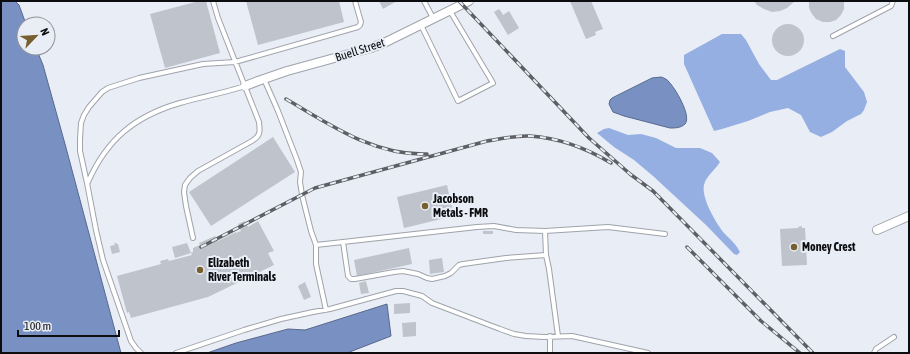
<svg xmlns="http://www.w3.org/2000/svg" width="910" height="354" viewBox="0 0 910 354" font-family="'Asap Condensed',sans-serif">
<style>
.forest{fill:#95afe2}
.water{fill:#7891c2;stroke:#58698d}
.building{fill:#bfc3cb}
.lines{fill:none;stroke-linecap:round;stroke-linejoin:round}
.service-casing{stroke:#9fa3aa;stroke-width:6}
.minor-casing{stroke:#9fa3aa;stroke-width:10}
.service{stroke:#fff;stroke-width:4}
.minor{stroke:#fff;stroke-width:8}
.rail-casing{stroke:#5d5f64;stroke-width:3.5}
.rail{stroke:#e9edf5;stroke-width:2;stroke-dasharray:6;stroke-linecap:butt}
.poi-dot{fill:#775f30;stroke:#e9edf5;stroke-width:1.5}
.labels{text-anchor:middle;dominant-baseline:central;stroke-width:4;stroke-linejoin:round;paint-order:stroke}
.street-label{font-size:12px;fill:#0c0d10;stroke:#e9edf5}
.poi-label{font-size:12px;font-weight:bold;fill:#0c0d10;stroke:#e9edf5;text-anchor:start}
</style>
<rect width="100%" height="100%" fill="#e9edf5"/>
<path class="forest" d="M722,34H741L746,40L759,64L771,80H777L840,49L845,51V67L864,92L867,102L864,110L861,114L847,121L832,132L821,137L810,132L801,115L788,108L770,112L748,121L722,129L714,131L684,64V55Z
M609,128L628,135L641,134L656,138L676,148H700L712,153L720,162C715,170 706,176 704,185C701,198 716,223 724,233C730,239 736,244 740,252L737,255L734,254L706,225L653,176L634,160L614,147L597,133L604,129Z"/>
<path class="water" d="M1,1H15L19,5L26,24H24V48H36L43,65L65,144L121,353H1Z
M661,77C664,78 667,79 669,82C675,88 692,116 685,124C681,128 675,128 670,128L624,116L613,112L609,104L610,100L612,98L652,78Z
M387,304L391,336L347,353H207L236,343L288,329L305,330Z"/>
<path class="building" d="M199,1H206L220,53L165,68L150,14Z
M246,1H339L344,22L258,45Z
M379,1H397L383,9Z
M570,1H591L603,29L595,32L596,35L586,39Z
M754,1H795L787,8L780,11L772,12L764,9L757,5Z
M809,1H844V9L841,15L836,20L830,22H823L816,19L812,14L809,8Z
M499,9L502,13L503,15L509,11L519,28L508,35L494,12Z
M772 40a16 16 0 1 1 32 0a16 16 0 1 1-32 0Z
M273,137L295,172L211,226L189,192Z
M447,185L454,216L404,228L397,197Z
M245,221L248,227L258,221L274,251L268,253L274,265L208,297L131,318L129,312L127,313L117,276L161,264L160,261L168,259L169,261L192,255L191,253L193,252V248L200,245L199,243L215,236L218,241L236,232V233L241,231L238,224Z
M802,226V228H805L807,265L782,266L780,229L798,228V227Z
M483,231H493V234H483Z
M114,243H116L117,244H118L120,252L112,254L110,246L115,245Z
M187,243L191,253L175,258L172,247Z
M409,248L412,264L357,276L354,260Z
M442,258L444,272L430,274L429,260Z
M366,281L369,293L361,294L359,283Z
M305,282L311,297L304,300L298,286Z
M410,303V313L394,314V304Z
M416,322V336L403,337L402,323Z"/>
<g class="lines">
<g class="service-casing">
<path id="service" d="M424,1L433,18
M421,25L458,101L493,83L450,11
M833,36L891,6L893,1
M264,79L278,111L297,160L301,172L300,182L302,195L311,231L316,245
M88,182C107,139 135,116 180,103C201,97 224,93 245,86
M193,238L186,206L184,192L185,185L190,178L198,171L252,141C261,135 260,132 259,122L218,18L213,1
M343,242L348,276L351,279H355L394,272L403,271L418,274L427,278L432,279L445,276L451,273L459,265L463,264L506,258L546,255
M326,310L316,264V245L477,227L494,226L516,230L545,231
M558,336L549,269L546,255L545,231L608,227L665,234
M141,353L136,348L131,341L103,260L96,230L87,183L80,151V139L81,123L84,115L89,107L102,92L108,88L139,78L203,64L235,62L358,27L360,25L361,22L355,1
M176,353L244,330L281,319L313,312L330,309L396,291H403L422,296L432,303L500,329L514,334L526,336L544,337L572,336L648,353
M550,353V336
M874,353L876,349L894,337"/>
</g>
<g class="minor-casing">
<path id="minor" d="M245,86L258,81L287,71L371,48L386,42L469,1
M877,230L909,216"/>
</g>
<use href="#service" class="service"/>
<use href="#minor" class="minor"/>
<g class="rail-casing">
<path id="rail" d="M459,1L589,138L630,174L653,191L813,353
M286,99C331,125 374,156 427,154
M201,247L315,188L487,141C501,139 516,135 530,136C560,138 586,148 611,163
M687,247L761,321L800,353"/>
</g>
<use href="#rail" class="rail"/>
</g>
<g class="poi-dot">
<circle cx="425" cy="206" r="4"/>
<circle cx="794" cy="247" r="4"/>
<circle cx="200" cy="270" r="4"/>
</g>
<g class="labels">
<g class="street-label">
<text transform="translate(360 50) rotate(-18)">Buell Street</text>
</g>
<g class="poi-label">
<text x="433" y="199">Jacobson<tspan x="433" dy="14">Metals - FMR</tspan></text>
<text x="802" y="247">Money Crest</text>
<text x="208" y="263">Elizabeth<tspan x="208" dy="14">River Terminals</tspan></text>
</g>
</g>
<rect width="910" height="354" fill="none" stroke="#0c0d10" stroke-width="4"/>
<g transform="translate(36 36) rotate(65)"><circle r="19" fill="#e9edf5" stroke="#919399"/>
<path d="M0-3L7 15L0 10L-7 15Z" fill="#775f30"/>
<text y="-6" font-size="11" font-weight="bold" text-anchor="middle" fill="#0c0d10">N</text>
</g>
<path d="M18 330v6h101v-6" fill="none" stroke="#0c0d10" stroke-width="2"/>
<text x="24" y="330" font-size="12" fill="#0c0d10" stroke="#e9edf5" stroke-width="3" paint-order="stroke">100 m</text>
</svg>
